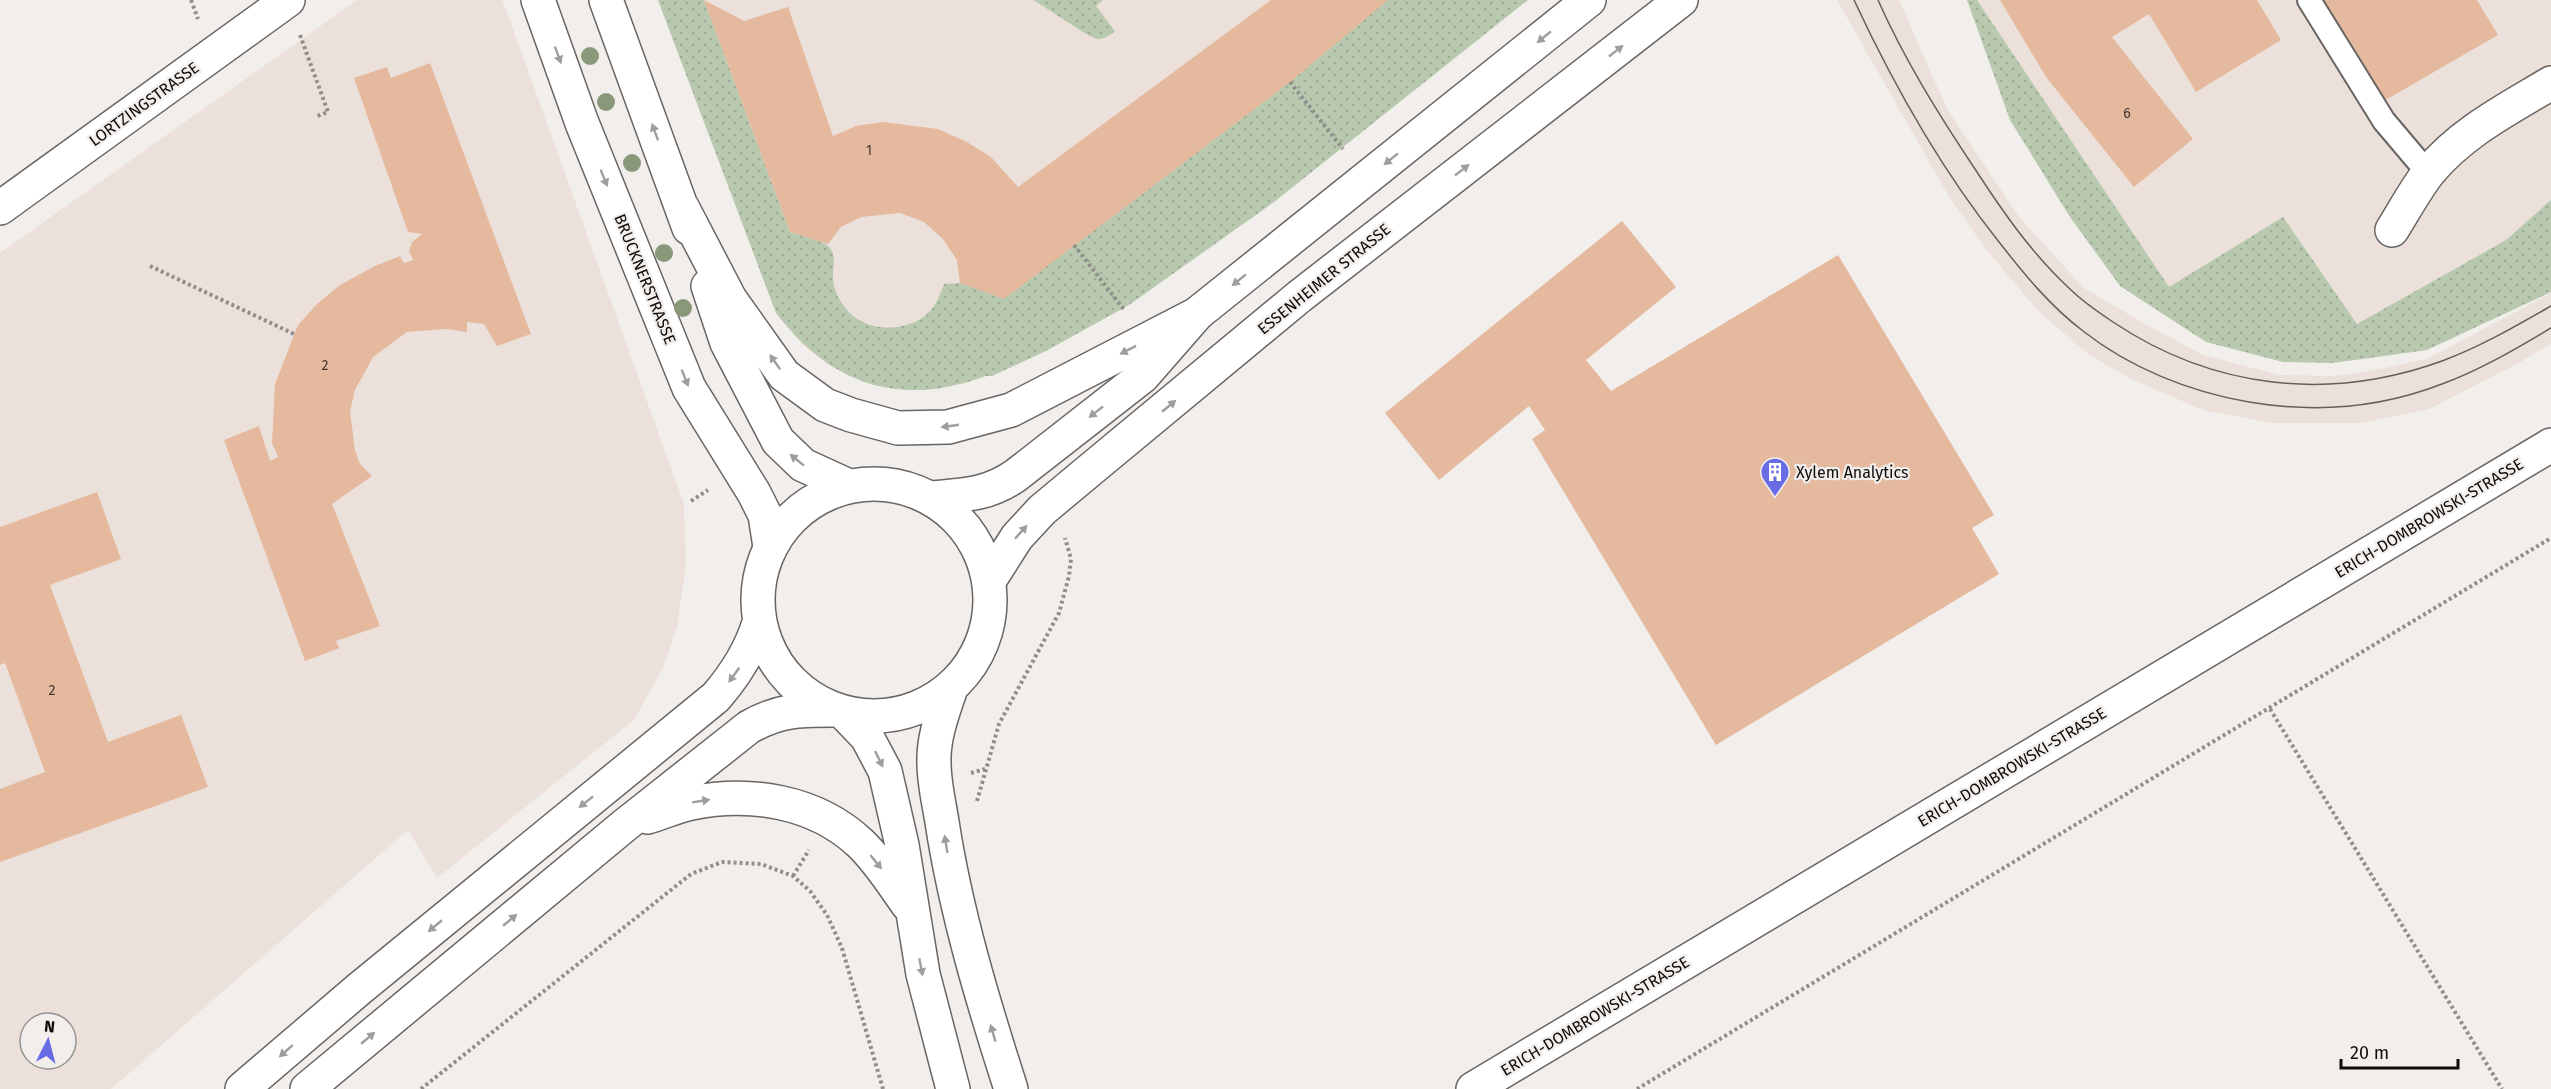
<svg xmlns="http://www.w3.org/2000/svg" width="2551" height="1089" viewBox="0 0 2551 1089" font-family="'Fira Sans',sans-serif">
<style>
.built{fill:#ece1da;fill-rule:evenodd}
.grass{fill:url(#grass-dots)}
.building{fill:#e4b99e}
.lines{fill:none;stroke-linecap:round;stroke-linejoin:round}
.service-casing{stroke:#696563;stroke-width:26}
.minor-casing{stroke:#696563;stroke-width:36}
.tertiary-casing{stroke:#696563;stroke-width:36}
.secondary-casing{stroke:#696563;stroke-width:36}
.path{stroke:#908e8c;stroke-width:4;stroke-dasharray:3 3;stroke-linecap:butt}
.service{stroke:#fff;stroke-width:22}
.minor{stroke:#fff;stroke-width:33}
.tertiary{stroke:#fff;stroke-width:33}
.secondary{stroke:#fff;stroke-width:33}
.tram{stroke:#62605f;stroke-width:1.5}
.tree{fill:#889879}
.oneway{fill:#9e9e9d}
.labels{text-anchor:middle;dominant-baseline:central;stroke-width:4.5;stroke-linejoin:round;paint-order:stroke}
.number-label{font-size:14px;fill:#433730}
.street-label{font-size:16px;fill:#0d0c0b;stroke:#f2eeec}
.poi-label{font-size:16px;fill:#0d0c0b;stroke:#f2eeec;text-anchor:start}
</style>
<defs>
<pattern id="grass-dots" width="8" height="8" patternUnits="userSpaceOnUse" patternTransform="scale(1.5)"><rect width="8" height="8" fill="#b8c9af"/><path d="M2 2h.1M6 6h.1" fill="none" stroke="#9dab95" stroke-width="1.8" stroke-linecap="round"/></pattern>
</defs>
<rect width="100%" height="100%" fill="#f2eeec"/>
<path class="built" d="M357,0H502L504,4L684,504L686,564L677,627L663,668L634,720L437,878L408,830L111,1089H0V253ZM30,1023H66V1059H30Z
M658,0H1491L971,381L937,389L920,390L864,382L830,366L802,344L776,313Z
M1837,0H1899L1947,109L2019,217L2084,288L2145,324L2203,355L2280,375L2336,376L2386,368L2429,358L2551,293V344L2517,364L2429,409L2362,423H2271L2203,410L2131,379L2088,354L2038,311L1985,248L1948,195Z
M1977,0H2551V200L2506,240L2357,324L2283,217L2169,288Z"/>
<path class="grass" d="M658,0H704L790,232C800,235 820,238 828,246C838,255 832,268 833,280C834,290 838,298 844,306C861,332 902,334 926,315C935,308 940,295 944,284L960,283L1388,0H1528L1274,202L1129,305L1046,351L992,376H986C900,408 831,385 776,313Z
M1033,0H1103L1096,6L1115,31C1110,35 1105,39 1098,39C1089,38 1046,7 1033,0Z
M1967,0H1977L2169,287L2283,217L2357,324L2506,240L2551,200V292L2427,350L2333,363L2283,362L2206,342L2120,286L2070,217L2010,120Z"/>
<path class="building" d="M704,0L744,21L788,7L833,136L856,126L883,122L938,129L967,142L991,157L1018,187L1271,0H1388L1290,82L1004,299L960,283L957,260L943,239L924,222L900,213L861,217L841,227L828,244L790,232Z
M2000,0H2257L2281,40L2196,92L2149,14L2112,37L2193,139L2134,187L2046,77Z
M2322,0H2477L2498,35L2382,102Z
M430,63L531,334L497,346L484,324L467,322V332L446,329L407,332L373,357L355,390L350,411L355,451L360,464L372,476L332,504L380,626L336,641L339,648L305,661L224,440L259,426L270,461L278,457L272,443L275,384L298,325L317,304L340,285L375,266L400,256L404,263L413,260L409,251L412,242L422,234L408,232L354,78L387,67L391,78Z
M1622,221L1676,287L1586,360L1611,391L1838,255L1994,515L1972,528L1999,574L1716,745L1532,439L1545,430L1529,406L1439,480L1385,413Z
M97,492L121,559L50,585L108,742L181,715L208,787L0,862V789L45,772L5,663L0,665V527Z"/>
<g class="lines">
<g class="service-casing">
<path id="service" d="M2309,0L2384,121L2428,173"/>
</g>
<g class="minor-casing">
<path id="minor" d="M0,208L288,0
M2392,230C2404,211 2415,190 2429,172C2462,132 2508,109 2551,83
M1473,1089L2551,445"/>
</g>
<g class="tertiary-casing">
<path id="tertiary" d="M538,0L582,123L689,388L754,493L765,515L770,547
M606,0L689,228
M682,207L730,299L784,375L825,405L851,415L898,428L948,427L1011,410L1197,314
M708,286L727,343L778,441L803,465L849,486"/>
</g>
<g class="secondary-casing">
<path id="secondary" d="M758 600a116 116 0 1 1 232 0a116 116 0 1 1-232 0Z
M931,498C964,495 987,495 1015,476L1143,376L1198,313L1589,0
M989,581L1017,537L1042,510L1096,465L1300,296L1681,0
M951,688C943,712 933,737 934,763C934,783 939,803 942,822C956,913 983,1002 1011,1089
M844,713L867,737L885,771L902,845L923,974L953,1089
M647,817C662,813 676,806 691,803C750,791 815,801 860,843C879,861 893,884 908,905
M242,1089L359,989L716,697C736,674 750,652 759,623
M307,1089L625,825L749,727C779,710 799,710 832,710"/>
</g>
<path class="path" d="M191,0L198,19
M300,35L328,112L315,117
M1290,82L1343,149
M1074,245L1125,311
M150,266L294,334
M691,501L708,490
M2270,709L2502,1089
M971,773L985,769
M977,801L999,724L1059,613L1069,576L1071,559L1065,538
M793,876L809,850
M421,1089L691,874L722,862L761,864L793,876L810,891L827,915L842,948L883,1089
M1637,1089L2551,538"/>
<use href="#service" class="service"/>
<use href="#minor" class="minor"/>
<use href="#tertiary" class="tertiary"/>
<use href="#secondary" class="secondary"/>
<path class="tram" d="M1854,0C1894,86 1940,168 1999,242C2024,274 2050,306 2083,331C2130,368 2190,392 2249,402C2314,413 2380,408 2442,384C2480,370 2516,349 2551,328
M1878,0C1904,59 1939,115 1975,169C2003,212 2032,254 2070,289C2083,302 2098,312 2113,322C2213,389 2329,402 2442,361C2480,347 2516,326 2551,306"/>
</g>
<g class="tree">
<circle cx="590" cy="56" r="9"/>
<circle cx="606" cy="102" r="9"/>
<circle cx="632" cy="163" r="9"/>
<circle cx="664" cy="253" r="9"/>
<circle cx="683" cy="308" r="9"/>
</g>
<defs><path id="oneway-solid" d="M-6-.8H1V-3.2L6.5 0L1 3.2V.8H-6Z" transform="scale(1.5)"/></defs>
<g class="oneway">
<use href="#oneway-solid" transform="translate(1544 37) rotate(141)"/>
<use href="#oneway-solid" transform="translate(1616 51) rotate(-38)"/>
<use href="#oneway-solid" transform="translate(558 55) rotate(70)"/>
<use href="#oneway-solid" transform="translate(655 132) rotate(-110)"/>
<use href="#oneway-solid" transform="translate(1391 159) rotate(141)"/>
<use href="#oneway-solid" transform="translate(1462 170) rotate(-38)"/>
<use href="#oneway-solid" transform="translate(604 178) rotate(68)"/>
<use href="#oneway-solid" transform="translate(1239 280) rotate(141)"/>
<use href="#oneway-solid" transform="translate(1128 350) rotate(153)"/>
<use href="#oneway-solid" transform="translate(775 362) rotate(-125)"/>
<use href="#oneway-solid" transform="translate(685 378) rotate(68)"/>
<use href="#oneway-solid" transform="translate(1169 406) rotate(-40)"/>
<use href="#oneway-solid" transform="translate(1096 412) rotate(142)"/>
<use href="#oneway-solid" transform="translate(950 426) rotate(172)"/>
<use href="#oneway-solid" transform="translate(797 460) rotate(-141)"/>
<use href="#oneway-solid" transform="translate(1021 532) rotate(-48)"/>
<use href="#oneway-solid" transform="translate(734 675) rotate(126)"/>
<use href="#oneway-solid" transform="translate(879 759) rotate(64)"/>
<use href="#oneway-solid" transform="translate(701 801) rotate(-9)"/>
<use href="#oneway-solid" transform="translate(586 802) rotate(142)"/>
<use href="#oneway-solid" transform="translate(946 844) rotate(-99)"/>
<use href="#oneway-solid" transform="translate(876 862) rotate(51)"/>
<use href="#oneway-solid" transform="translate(510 920) rotate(-40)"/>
<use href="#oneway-solid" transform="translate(435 926) rotate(140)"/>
<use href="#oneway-solid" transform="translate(921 967) rotate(79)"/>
<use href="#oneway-solid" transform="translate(993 1033) rotate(-106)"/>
<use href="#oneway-solid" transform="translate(368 1038) rotate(-40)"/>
<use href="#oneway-solid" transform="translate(286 1051) rotate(139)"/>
</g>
<defs>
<g id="building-pin" transform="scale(1.5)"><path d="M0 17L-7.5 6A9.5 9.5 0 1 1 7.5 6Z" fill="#676ce5" stroke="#f2eeec"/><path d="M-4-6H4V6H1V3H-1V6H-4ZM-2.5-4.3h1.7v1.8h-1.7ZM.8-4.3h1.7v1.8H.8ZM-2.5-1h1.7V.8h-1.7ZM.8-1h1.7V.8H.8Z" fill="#fff"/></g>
</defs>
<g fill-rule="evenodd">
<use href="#building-pin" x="1775" y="472"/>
</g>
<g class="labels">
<g class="number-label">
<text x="2127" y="113">6</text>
<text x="869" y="150">1</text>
<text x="325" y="365">2</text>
<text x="52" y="690">2</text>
</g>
<g class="street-label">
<text transform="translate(144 104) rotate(-36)">LORTZINGSTRASSE</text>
<text transform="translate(645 279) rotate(68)">BRUCKNERSTRASSE</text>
<text transform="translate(1324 279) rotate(-39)">ESSENHEIMER STRASSE</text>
<text transform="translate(2429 518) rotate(-31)">ERICH-DOMBROWSKI-STRASSE</text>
<text transform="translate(2012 767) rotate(-31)">ERICH-DOMBROWSKI-STRASSE</text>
<text transform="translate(1595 1016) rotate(-31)">ERICH-DOMBROWSKI-STRASSE</text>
</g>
<g class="poi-label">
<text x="1796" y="472">Xylem Analytics</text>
</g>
</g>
<g transform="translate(48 1041) rotate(6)"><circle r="28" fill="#f2eeec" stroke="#969492" stroke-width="1.5"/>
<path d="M0-4.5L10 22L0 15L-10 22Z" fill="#676ce5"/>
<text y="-9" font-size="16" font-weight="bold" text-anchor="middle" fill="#0d0c0b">N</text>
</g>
<path d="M2341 1059v9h117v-9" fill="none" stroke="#0d0c0b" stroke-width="3"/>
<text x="2350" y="1059" font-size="18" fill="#0d0c0b" stroke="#f2eeec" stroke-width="4.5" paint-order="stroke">20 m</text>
</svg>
